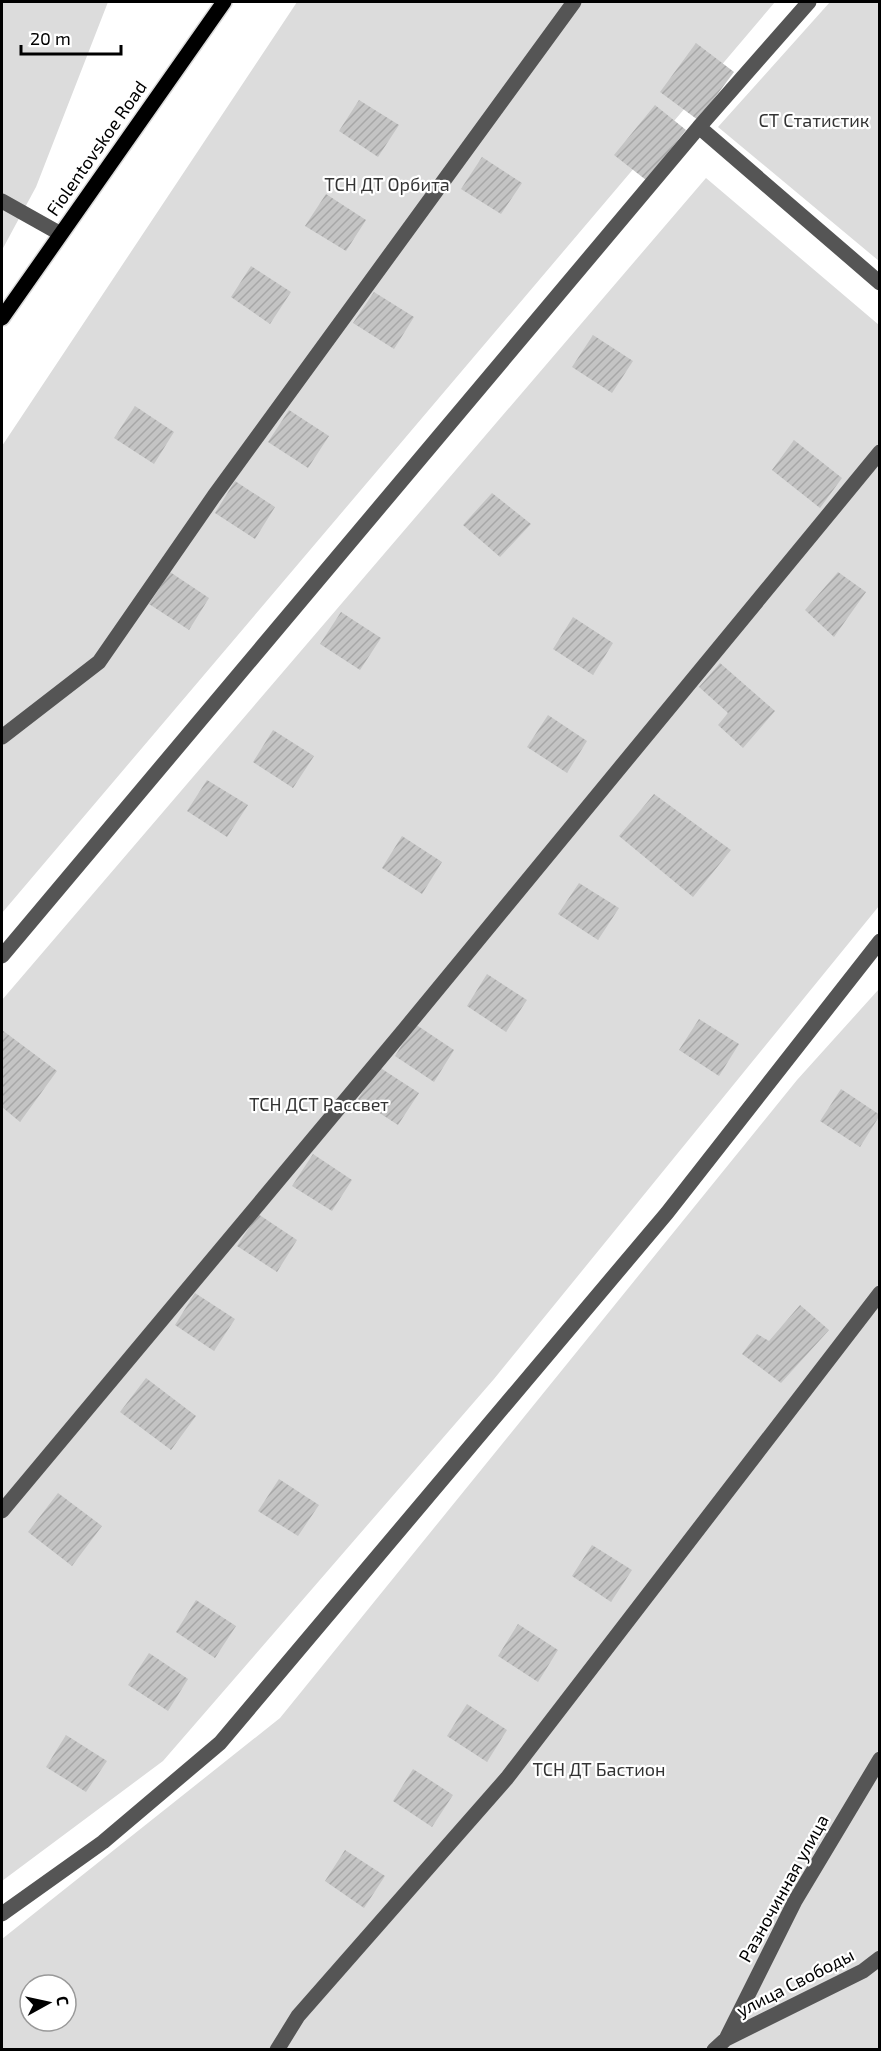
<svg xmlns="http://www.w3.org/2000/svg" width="881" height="2051" viewBox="0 0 881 2051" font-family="'Exo 2',sans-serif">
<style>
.garden{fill:#dcdcdc;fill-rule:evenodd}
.building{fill:url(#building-hatch)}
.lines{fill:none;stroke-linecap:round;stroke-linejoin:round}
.major-casing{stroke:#dbdbdb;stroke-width:18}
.minor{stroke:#555;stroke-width:15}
.major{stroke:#000;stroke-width:15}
.labels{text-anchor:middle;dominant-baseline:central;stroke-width:4.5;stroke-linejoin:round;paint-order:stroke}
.park-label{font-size:18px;fill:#333;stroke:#fff}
.street-label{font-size:18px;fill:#000;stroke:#fff}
</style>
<defs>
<pattern id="building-hatch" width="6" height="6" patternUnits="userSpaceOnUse" patternTransform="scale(1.5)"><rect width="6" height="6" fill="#c4c4c4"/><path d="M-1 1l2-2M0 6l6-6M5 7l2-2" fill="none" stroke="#a7a7a7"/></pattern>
</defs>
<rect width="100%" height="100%" fill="#fff"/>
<path class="garden" d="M2,2H108L36,187L2,250Z
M297,2H775L2,913V446Z
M830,2H879V261L718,127Z
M706,178L879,325V906L494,1379L163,1761L2,1881V1000Z
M879,989V2049L2,2050V1939L280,1718L797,1080ZM30,1985H66V2021H30Z"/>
<path class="building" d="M696,43L734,72L698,120L660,92Z
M359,100L399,125L378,157L339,131Z
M655,105L686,130L646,180L614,155Z
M482,157L522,183L501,214L461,189Z
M326,194L366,220L346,251L305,226Z
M251,266L291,292L270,324L231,297Z
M374,292L414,317L394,349L353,323Z
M593,335L633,361L612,393L572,367Z
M135,406L174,432L154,464L114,438Z
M289,410L329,436L308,468L268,442Z
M794,440L842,478L820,508L772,470Z
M235,481L275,507L255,539L215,513Z
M492,493L531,524L500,557L463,525Z
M170,572L209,598L189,630L149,604Z
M838,572L866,592L834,637L805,610Z
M341,612L381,638L360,670L320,644Z
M573,617L613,643L593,675L553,649Z
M720,663L775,711L743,748L718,725L728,713L699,687Z
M548,715L587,741L567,773L527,747Z
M273,730L314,756L293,788L253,762Z
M207,780L248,805L227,837L187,811Z
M654,794L731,850L693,897L619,836Z
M402,836L442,862L422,894L382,868Z
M579,883L619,908L598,940L558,914Z
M487,974L527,1000L506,1032L467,1006Z
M699,1019L739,1044L719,1076L679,1050Z
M415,1024L454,1050L434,1082L395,1056Z
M2,1030L57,1071L20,1122L2,1107Z
M379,1067L419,1093L398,1125L358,1099Z
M841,1089L880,1115L860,1147L820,1121Z
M313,1154L352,1180L332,1211L292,1186Z
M258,1214L297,1240L277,1272L237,1246Z
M195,1293L235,1319L214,1351L175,1325Z
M800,1305L829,1330L781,1383L742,1354L757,1334L769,1341Z
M146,1378L196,1416L171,1450L120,1412Z
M279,1479L319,1505L298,1536L258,1511Z
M58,1493L102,1526L72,1566L28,1532Z
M592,1545L632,1570L611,1602L572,1576Z
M196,1600L236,1626L215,1658L176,1632Z
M518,1624L558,1650L538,1682L498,1656Z
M149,1653L188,1679L168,1711L128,1685Z
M467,1704L507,1730L487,1762L447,1736Z
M66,1735L107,1761L86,1792L46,1767Z
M413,1769L453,1795L432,1827L393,1801Z
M345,1850L385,1876L364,1908L325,1881Z"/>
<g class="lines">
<g class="major-casing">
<path id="major" d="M2,318L224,2"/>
</g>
<path class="minor" d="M699,127L880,283
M2,201L59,233
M2,737L99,662L214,496L574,2
M2,956L699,127L809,2
M2,1511L404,1030L880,452
M2,1914L103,1842L220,1743L667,1213L880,941
M726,2039L795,1901L880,1759
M277,2050L298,2016L507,1778L880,1293
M714,2050L726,2039L863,1971L880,1958"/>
<use href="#major" class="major"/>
</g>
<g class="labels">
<g class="park-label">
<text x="814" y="120">СТ Статистик</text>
<text x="387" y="184">ТСН ДТ Орбита</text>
<text x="319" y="1104">ТСН ДСТ Рассвет</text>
<text x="599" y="1769">ТСН ДТ Бастион</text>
</g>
<g class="street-label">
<text transform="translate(96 148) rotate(-55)">Fiolentovskoe Road</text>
<text transform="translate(783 1888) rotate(-61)">Разночинная улица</text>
<text transform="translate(795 1982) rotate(-27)">улица Свободы</text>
</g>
</g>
<rect width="881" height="2051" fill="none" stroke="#000000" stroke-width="6"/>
<g transform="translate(48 2003) rotate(82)"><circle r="28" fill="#ffffff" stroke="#999999" stroke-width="1.5"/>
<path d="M0-4.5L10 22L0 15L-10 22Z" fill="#000000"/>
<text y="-9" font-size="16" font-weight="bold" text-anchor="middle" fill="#000000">С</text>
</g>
<path d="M21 45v9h100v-9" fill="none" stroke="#000000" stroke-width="3"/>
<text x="30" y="45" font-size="18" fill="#000000" stroke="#ffffff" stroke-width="4.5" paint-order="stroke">20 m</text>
</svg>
